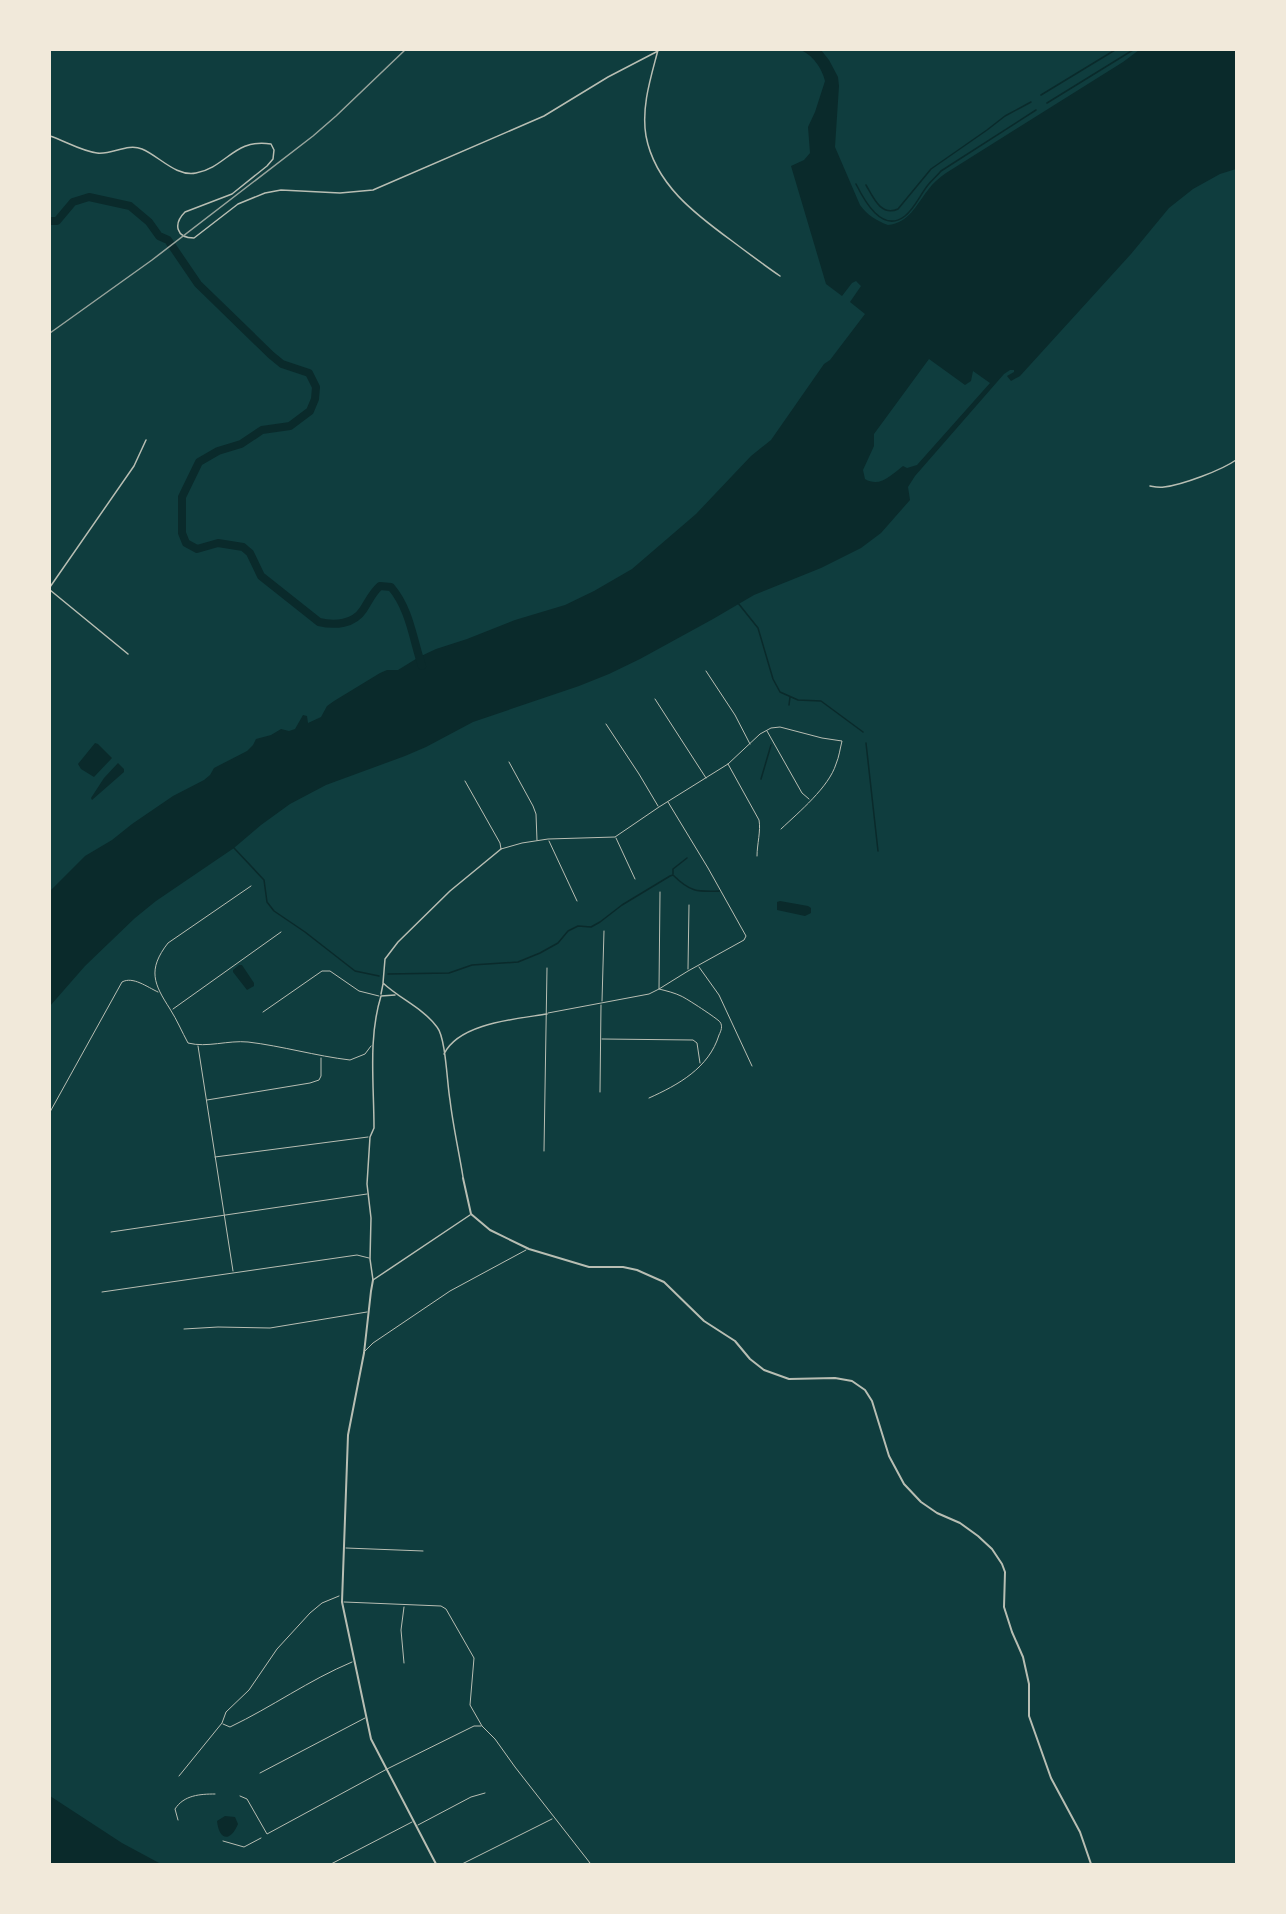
<svg xmlns="http://www.w3.org/2000/svg" width="1286" height="1914" viewBox="0 0 1286 1914" font-family="'Libre Baskerville',serif">
<style>
.water{fill:#0a2a2b;fill-rule:evenodd}
.lines{fill:none;stroke-linecap:round;stroke-linejoin:round}
.stream{stroke:#0a2a2b;stroke-width:1.5}
.river{stroke:#0a2a2b;stroke-width:8}
.service{stroke:#b8beb3;stroke-width:1}
.minor{stroke:#b8beb3;stroke-width:1.5}
.tertiary{stroke:#b8beb3;stroke-width:2}
.rail{stroke:#97a49c;stroke-width:1.5}
</style>
<rect width="100%" height="100%" fill="#0f3d3e"/>
<path class="water" d="M800,50H821L829,60L838,77L839,86L835,147L860,205C867,215 877,221 888,225C909,223 916,205 928,190C933,183 939,178 946,173L1123,62L1139,50H1236V169L1220,174L1193,189L1169,208L1131,254L1020,376L1011,381L1007,376L1014,372V370H1010L1004,374L915,476L908,487L910,500L881,533L861,548L821,568L754,595L713,619L640,659L609,674L579,686L473,722L426,747L405,756L326,785L290,804L261,825L234,848L156,901L135,918L85,966L50,1006V891L85,856L112,840L132,824L173,796L204,780L210,775L214,768L247,751L253,745L256,739L271,735L281,729L289,731L295,729L303,715L307,716L308,723L321,717L327,706L334,701L380,673L387,670H398L419,657L436,649L467,639L515,620L565,605L594,591L632,569L696,514L751,456L771,440L824,364L830,360L865,314L850,302L861,286L856,281L852,283L842,296L826,284L791,166L804,160L810,153L808,127L815,112L825,81C822,68 812,54 800,50ZM929,359L965,385L971,381L973,371L990,383L917,465L907,468L903,466C891,475 880,488 865,479L863,470L874,446V434Z
M95,743L98,744L112,758L94,777L81,769L78,764Z
M118,763L124,769V772L92,800L91,798L104,778Z
M780,901L808,906L811,908V913L805,916L777,910V902Z
M239,965H242L254,983V986L247,990L233,972V970Z
M50,1796L122,1843L161,1864H50Z
M225,1816L235,1817L238,1824C230,1843 219,1840 217,1821Z"/>
<g class="lines">
<path class="stream" d="M1041,95L1115,50
M1047,103L1133,50
M856,184C864,200 882,234 905,216C915,208 920,195 928,185C932,180 937,176 941,171L1036,110
M866,185C873,197 881,217 898,209L931,169L987,130L1005,116L1031,102
M738,603L758,628L773,679L780,692L798,700L821,701L863,732
M789,705L790,697
M866,743L878,851
M761,779L771,745
M234,848L264,880L267,902L274,911L305,932L355,971L379,976
M673,874V869L687,858
M388,974L449,973L472,965L518,962L540,953L558,943L568,931L578,926L591,927L600,922L622,905L670,876L673,875C690,892 697,892 720,891"/>
<path class="river" d="M50,221H57L73,202L89,197L130,206L149,222L159,236L168,240L198,284L271,355L282,364L309,373L316,387L315,399L310,411L290,426L262,430L241,444L218,451L199,462L182,497V533L186,543L197,549L218,543L243,547L250,553L261,576L319,622C335,626 354,624 363,610C369,601 372,593 380,586L391,587C410,609 413,640 422,666"/>
<path class="service" d="M706,671L735,715L750,744
M655,699L706,778
M606,724L639,774L658,806
M767,731L802,793L809,799
M509,762L533,806L536,814L537,840
M728,764L759,820C761,831 757,844 757,856
M465,781L500,843L501,849L522,843L548,839L615,837L659,807L728,764L760,734L771,728L780,727L822,738L842,741C840,749 839,757 836,764C829,787 799,812 781,829
M616,838L635,879
M549,841L577,901
M251,886L168,943C147,970 154,984 170,1009C177,1020 182,1032 188,1043C207,1048 228,1040 248,1042C282,1046 316,1056 350,1060L365,1054L371,1046
M699,967L719,995L752,1066
M688,969L689,905
M602,1001L604,931
M173,1009L281,932
M263,1012L322,971H330L359,991L379,996
M548,1013L649,994L659,989L688,971L744,940L746,936L708,868L668,802
M602,1039L693,1040L697,1043L700,1063
M198,1046L233,1271
M600,1092L601,1005
M649,1098C678,1085 709,1068 719,1035C721,1031 723,1026 720,1022C718,1019 686,998 681,996C675,993 667,991 659,989L660,892
M207,1100L310,1083L319,1080L321,1076V1058
M50,1112L122,982C133,976 147,987 158,992
M544,1151L547,968
M215,1157L368,1137
M111,1232L367,1194
M102,1292L357,1255L369,1258
M184,1329L218,1327L270,1328L367,1312
M365,1351L373,1343L450,1291L526,1250
M346,1548L423,1551
M344,1602L441,1606L446,1609L474,1658L470,1705L482,1726L495,1739L515,1767L590,1863L586,1864
M404,1607L401,1630L404,1663
M223,1724L230,1727C272,1707 309,1680 352,1662
M260,1773L365,1718
M179,1776L222,1723L226,1712L249,1690L277,1649L310,1613L322,1603L339,1596
M240,1796L247,1799L267,1834L387,1769L474,1726H481
M178,1820L175,1809C184,1795 200,1794 215,1794
M418,1825L471,1797L485,1793
M223,1841L244,1847L261,1838
M331,1864L412,1822
M462,1864L552,1819"/>
<path class="minor" d="M658,50C651,77 641,107 646,136C655,184 695,214 732,241C748,253 764,265 780,276
M50,136C65,141 81,151 97,153C112,155 127,143 142,149C159,156 176,177 196,173C227,167 234,138 271,144L274,150L273,159L267,166L232,194L185,212C173,224 176,238 194,238L238,204L265,193L281,190L340,193L373,190L544,116L608,77L658,51
M1150,486C1155,487 1159,488 1164,487C1182,485 1222,470 1236,460
M50,587L134,466L146,440
M50,590L128,654
M381,994L383,984
M395,995L381,996C368,1038 374,1084 374,1128L370,1137L367,1184L371,1218L370,1259L373,1280L470,1215
M444,1054C459,1023 516,1019 547,1014
M463,1177C459,1152 453,1126 450,1100C447,1084 446,1038 437,1027C423,1008 400,999 383,983L385,959L398,942L450,891L501,849"/>
<path class="tertiary" d="M463,1178L471,1214L490,1230L529,1249L589,1267H623L637,1270L664,1282L704,1321L735,1341L750,1359L764,1370L789,1379L835,1378L852,1381L865,1390L872,1401L889,1456L904,1484L921,1502L937,1513L960,1523L978,1536L992,1549L1002,1564L1005,1572L1004,1607L1012,1632L1023,1657L1029,1684V1716L1051,1778L1080,1832L1091,1864
M373,1280L371,1291L364,1353L348,1435L342,1602L371,1739L436,1864"/>
<path class="rail" d="M50,333L152,260L313,136L336,116L405,50"/>
</g>
<rect width="1286" height="1914" fill="none" stroke="#f1e9da" stroke-width="102"/>
</svg>
